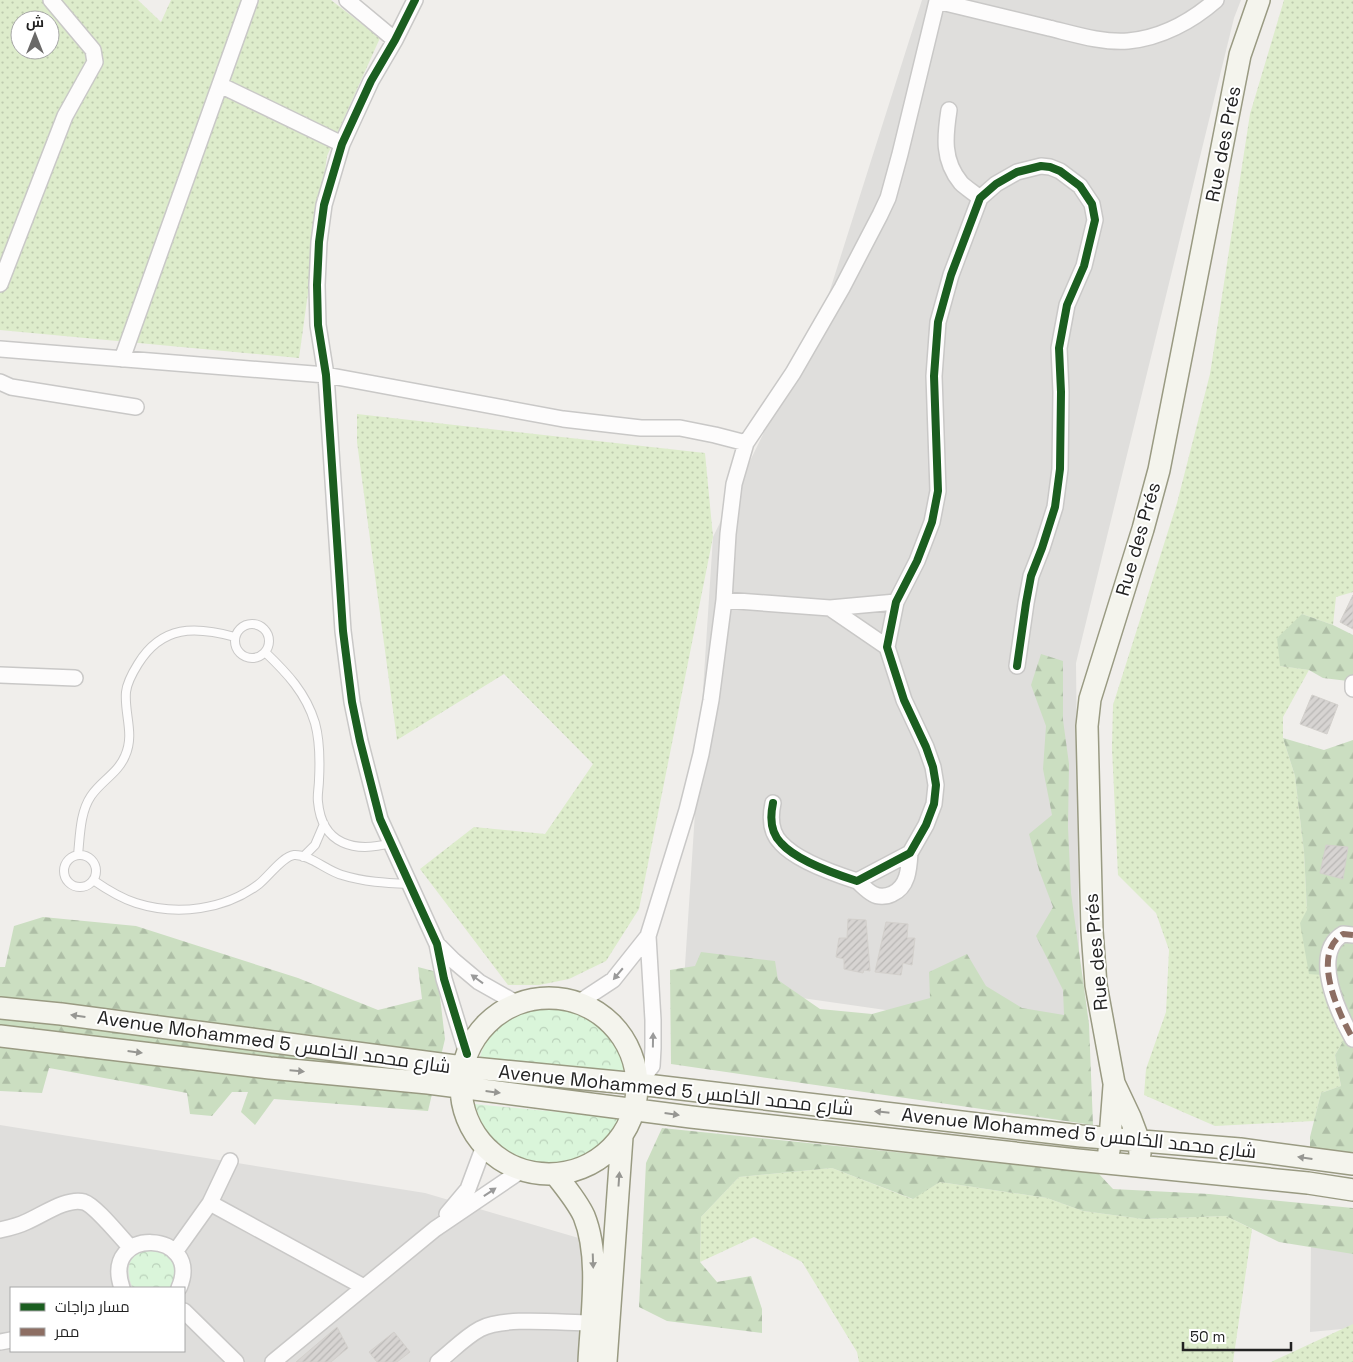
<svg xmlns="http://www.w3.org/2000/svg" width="1353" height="1362" viewBox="0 0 1353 1362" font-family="'Space Grotesk',Cairo,sans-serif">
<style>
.residential{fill:#dfdedc;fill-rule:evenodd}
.grass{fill:url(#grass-dots);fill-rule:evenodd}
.forest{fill:url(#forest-firs)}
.park{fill:url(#park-crowns)}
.building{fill:url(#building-hatch);stroke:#d3d0cc}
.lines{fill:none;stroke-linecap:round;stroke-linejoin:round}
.lane-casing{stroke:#c9c8c7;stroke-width:10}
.street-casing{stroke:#c9c8c7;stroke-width:18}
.secondary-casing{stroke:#999a82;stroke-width:24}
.lane{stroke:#fdfcfc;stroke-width:8}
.street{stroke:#fdfcfc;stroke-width:15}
.secondary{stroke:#f4f4ed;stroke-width:21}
.quiet{stroke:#8d6e63;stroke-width:6;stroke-dasharray:12 6;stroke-linecap:butt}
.cycleway-casing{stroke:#fff;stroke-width:11}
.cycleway{stroke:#1b5e20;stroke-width:8}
.oneway{fill:#9a9a9a}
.oneway2{fill:#969692}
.labels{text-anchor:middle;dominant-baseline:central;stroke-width:4;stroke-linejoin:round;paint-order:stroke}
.street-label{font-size:19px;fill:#222;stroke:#fff}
</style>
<defs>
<pattern id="grass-dots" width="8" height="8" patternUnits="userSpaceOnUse" patternTransform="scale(1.25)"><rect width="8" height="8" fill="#ddeccb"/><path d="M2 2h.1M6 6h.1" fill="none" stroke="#bdcaae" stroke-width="1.8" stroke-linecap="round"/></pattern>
<pattern id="forest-firs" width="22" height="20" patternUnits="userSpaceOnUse" patternTransform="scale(1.25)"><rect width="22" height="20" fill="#cbdec1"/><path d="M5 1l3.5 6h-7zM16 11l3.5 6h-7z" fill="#aebea6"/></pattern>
<pattern id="park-crowns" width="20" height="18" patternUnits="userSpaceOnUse" patternTransform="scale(1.25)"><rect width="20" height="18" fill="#daf5da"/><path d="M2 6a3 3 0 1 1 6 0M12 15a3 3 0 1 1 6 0" fill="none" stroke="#bbd2bb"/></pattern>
<pattern id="building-hatch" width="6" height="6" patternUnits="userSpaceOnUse" patternTransform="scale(1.25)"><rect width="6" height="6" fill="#d7d4d2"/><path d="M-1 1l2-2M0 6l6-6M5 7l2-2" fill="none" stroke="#b8b6b4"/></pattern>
</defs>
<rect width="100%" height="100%" fill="#f0eeeb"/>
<path class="residential" d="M922,0H1241L1234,18L1076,663L1080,1038L684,981L713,537L824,309Z
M0,1125L425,1193L582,1239L587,1362H0ZM11,1288H184V1351H11Z
M1311,1243L1353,1247V1328L1310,1332Z"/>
<path class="grass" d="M0,0H138L161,22L171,0H331L380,38L327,156L299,358L0,330ZM20,20H50V50H20Z
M1284,0H1353V592L1336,597L1333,625L1302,614L1280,666L1309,670L1283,717V738L1295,776L1304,852L1307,910L1322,975L1345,1038L1335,1055L1341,1086L1321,1093L1314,1121L1215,1126L1144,1095L1146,1069L1166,1012L1169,950L1156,913L1118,875L1112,748L1113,705L1177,503L1210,374L1250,114Z
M357,414L705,453L713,537L639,909L606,961L569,979L539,985H508L420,869L474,827L545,834L593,764L504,674L397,740L357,442Z
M832,1168L912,1199L940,1182L1047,1198L1083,1211L1143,1219L1226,1216L1252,1229L1233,1362H859L857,1352L802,1262L754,1237L700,1262L701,1217L739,1177Z
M1353,1324V1362H1271Z"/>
<path class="forest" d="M1302,614L1333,625L1353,635V678L1348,681L1323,678L1309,670L1280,666L1277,638Z
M1041,654L1063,661V720L1069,764L1068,827L1071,893L1089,1024L1093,1125L671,1064L670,970L695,966L701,952L775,961L778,980L820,1009L872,1014L930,998L929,972L967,954L986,986L1022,1008L1064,1015L1063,990L1036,936L1053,907L1039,870L1029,834L1052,815L1043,769L1046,726L1031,685Z
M1283,738L1324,750L1353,740V1157L1310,1151V1137L1321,1093L1341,1086L1335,1055L1345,1038L1322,975L1309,974L1300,923L1307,910L1304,852L1295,776Z
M43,917L136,926L298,978L378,1010L422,999L418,967L437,972L445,1039L428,1111L274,1099L255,1125L241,1112L248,1092H232L212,1116L190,1114L187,1093L49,1068L42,1093L0,1091V967H5L14,926Z
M662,1128L1098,1173L1113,1189L1209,1194L1353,1208V1254L1279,1242L1226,1216L1143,1219L1083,1211L1047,1198L940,1182L913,1199L832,1168L739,1177L701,1217L700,1262L717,1282L751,1276L762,1309V1333L667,1321L639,1307L646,1163Z"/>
<path class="park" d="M555,1008L582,1014L606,1031L622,1055L624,1072L480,1057C485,1036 506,1017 527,1011C535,1008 546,1009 555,1008Z
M474,1104L622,1118C612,1132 603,1145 588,1155C556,1174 504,1161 485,1129C480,1121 478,1112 474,1104Z
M159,1250C178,1264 178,1263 173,1286L171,1288H133C126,1276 126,1255 143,1251C148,1250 154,1250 159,1250Z"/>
<path class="building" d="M1353,595V629L1340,622Z
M1312,695L1338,705L1327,734L1300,724Z
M1326,845L1348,847L1343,879L1320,873Z
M848,919L866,920L870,971L864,970L863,973L844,969V959L836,957L839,938H847Z
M886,922L908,924L907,938H915L912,965L903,963L901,975L875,972Z
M337,1327L348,1348L331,1362H296Z
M394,1332L410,1352L397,1362H377L369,1352Z"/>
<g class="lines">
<g class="lane-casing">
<path id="lane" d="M235 641a17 17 0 1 1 34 0a17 17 0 1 1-34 0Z
M265,652C287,673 306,693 315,723C320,741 320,761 319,780C319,787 317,795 318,802C322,845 355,853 391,843
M64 871a16 16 0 1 1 32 0a16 16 0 1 1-32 0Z
M78,855C80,836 80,812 91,796C101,781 118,773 125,756C135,734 124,714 126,692C127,683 133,672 138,664C162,625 195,626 235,637
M303,857L315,845L324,824
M93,880C106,889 120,898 136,903C177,916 225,910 259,884C268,877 283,856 294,855C309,854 327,871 342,875C364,882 387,883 409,884"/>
</g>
<g class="street-casing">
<path id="street" d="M347,0L395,40
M415,0L395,40L371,81L342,144L324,205L319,242L317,285L318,325L326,375L343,631L352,702L360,741L380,819L437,944L444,979L467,1054
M220,85L342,144
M949,110C945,136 942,160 961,183C966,188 974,193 980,198
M0,284L65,116L95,62L93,50L51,0
M0,349L326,375L563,419L641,428H680L715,435L746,443
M122,359L250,0
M0,382L11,387L136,407
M724,600L830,608L887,647
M830,608L896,602
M0,675L75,678
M1353,683V689
M773,803C770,817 770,832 781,843C796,860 835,874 857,881L910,853L926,825L934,804L936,785L933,767L926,747L904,700L887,647L896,602L917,561L932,522L938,491L934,376L938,322L951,275L980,198L996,184L1017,172L1041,166L1050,167L1060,171L1080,186L1092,204L1095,220L1084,266L1067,305L1059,348L1061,392L1060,469L1055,507L1042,548L1031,576L1026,603L1017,666
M857,881C862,885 867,891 873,894C878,897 886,897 892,894C908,887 909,869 910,853
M1353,935L1343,934C1310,954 1339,1014 1353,1039
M437,944L454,961L479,982L518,1004
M578,1003L613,980L648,936
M638,1084L652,1066L653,1048V1020L648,936L687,810L701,754L711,700L724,600L728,534L734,484L746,443L793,373L842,288L880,215L888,198L900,154L937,1C975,10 1012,19 1049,28C1074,34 1102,43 1128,41C1161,38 1192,21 1216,0
M210,1203L364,1287
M447,1214L468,1189L484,1146
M0,1230C9,1228 18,1226 26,1222C41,1216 67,1197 84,1202C96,1206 121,1238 131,1248
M175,1252L210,1203L230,1161
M122,1288C100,1225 204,1230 179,1288
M184,1311L236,1362
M0,1342L11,1340
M273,1362L435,1229L522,1170
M438,1362C452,1351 465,1337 480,1329C504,1316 562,1323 591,1323"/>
</g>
<g class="secondary-casing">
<path id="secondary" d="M461 1086a88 88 0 1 1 176 0a88 88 0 1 1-176 0Z
M0,1008L61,1014L463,1067L638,1084L1081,1136L1240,1149L1353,1164
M0,1036L270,1068L428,1083L691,1117L1077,1160L1308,1183L1353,1190
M1109,1151L1114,1086
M1140,1154L1139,1141L1130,1117L1114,1083L1096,985L1092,931L1087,726L1090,699L1143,529L1159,470L1240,55L1259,0
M555,1174C565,1187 577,1201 584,1216C601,1258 591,1317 589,1362
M606,1362L622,1137"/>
</g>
<use href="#lane" class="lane"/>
<use href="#street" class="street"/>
<use href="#secondary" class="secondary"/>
<path class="quiet" d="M1353,935L1343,934C1310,954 1339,1014 1353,1039"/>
<g class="cycleway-casing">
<path id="cycleway" d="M415,0L395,40L371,81L342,144L324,205L319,242L317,285L318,325L326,375L343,631L352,702L360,741L380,819L437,944L444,979L467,1054
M773,803C770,817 770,832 781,843C796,860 835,874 857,881L910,853L926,825L934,804L936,785L933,767L926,747L904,700L887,647L896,602L917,561L932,522L938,491L934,376L938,322L951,275L980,198L996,184L1017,172L1041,166L1050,167L1060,171L1080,186L1092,204L1095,220L1084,266L1067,305L1059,348L1061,392L1060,469L1055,507L1042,548L1031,576L1026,603L1017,666"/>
</g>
<use href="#cycleway" class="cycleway"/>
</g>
<defs><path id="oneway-solid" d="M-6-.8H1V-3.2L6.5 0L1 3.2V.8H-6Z" transform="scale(1.25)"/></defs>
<g class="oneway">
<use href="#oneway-solid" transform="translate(618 974) rotate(130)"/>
<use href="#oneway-solid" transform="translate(477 979) rotate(-144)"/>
<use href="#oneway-solid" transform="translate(653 1040) rotate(-89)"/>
<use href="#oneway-solid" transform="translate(490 1192) rotate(-34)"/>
</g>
<g class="oneway2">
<use href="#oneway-solid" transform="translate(78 1016) rotate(-172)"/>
<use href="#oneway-solid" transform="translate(135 1052) rotate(7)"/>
<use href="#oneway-solid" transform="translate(297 1071) rotate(5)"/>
<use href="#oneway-solid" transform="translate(493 1092) rotate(7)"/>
<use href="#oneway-solid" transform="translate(882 1112) rotate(-174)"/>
<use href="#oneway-solid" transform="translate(672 1114) rotate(8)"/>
<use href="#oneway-solid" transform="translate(1305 1158) rotate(-172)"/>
<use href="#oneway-solid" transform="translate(619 1179) rotate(-86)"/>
<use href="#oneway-solid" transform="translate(593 1261) rotate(88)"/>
</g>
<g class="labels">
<g class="street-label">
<text transform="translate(1223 144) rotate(-79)">Rue des Prés</text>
<text transform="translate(1138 539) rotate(-74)">Rue des Prés</text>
<text transform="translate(1096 952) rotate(-95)">Rue des Prés</text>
<text transform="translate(274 1042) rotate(8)">Avenue Mohammed 5 شارع محمد الخامس</text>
<text transform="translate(676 1090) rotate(6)">Avenue Mohammed 5 شارع محمد الخامس</text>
<text transform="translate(1079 1133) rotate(6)">Avenue Mohammed 5 شارع محمد الخامس</text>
</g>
</g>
<rect x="10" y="1287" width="175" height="65" fill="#ffffff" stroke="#a7a7a7"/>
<rect x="20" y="1303" width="25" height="8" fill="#1b5e20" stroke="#a7a7a7"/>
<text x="55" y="1312" font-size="15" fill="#222222">مسار دراجات</text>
<rect x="20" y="1328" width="25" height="8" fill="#8d6e63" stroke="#a7a7a7"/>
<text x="55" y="1337" font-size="15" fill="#222222">ممر</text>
<g transform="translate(35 35)"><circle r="24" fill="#ffffff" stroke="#a7a7a7"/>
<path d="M0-4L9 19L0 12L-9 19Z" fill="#6a6968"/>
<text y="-8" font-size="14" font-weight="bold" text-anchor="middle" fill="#222222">ش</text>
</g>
<path d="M1183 1342v8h108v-8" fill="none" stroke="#222222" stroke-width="2.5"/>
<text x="1190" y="1342" font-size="15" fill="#222222" stroke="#ffffff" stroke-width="4" paint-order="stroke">50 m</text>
</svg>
